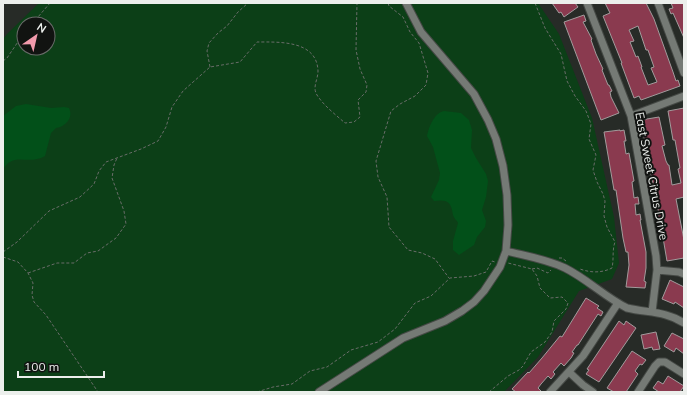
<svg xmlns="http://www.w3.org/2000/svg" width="687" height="395" viewBox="0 0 687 395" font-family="Mulish,sans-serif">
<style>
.green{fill:#0c3f17;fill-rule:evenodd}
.water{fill:#025019}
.building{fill:#8a3a4f;stroke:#a29b9c;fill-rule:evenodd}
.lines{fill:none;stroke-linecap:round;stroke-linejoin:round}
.minor-casing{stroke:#454945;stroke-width:9}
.path{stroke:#696d69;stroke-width:1;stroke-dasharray:3 2;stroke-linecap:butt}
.minor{stroke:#757a75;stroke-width:7}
.labels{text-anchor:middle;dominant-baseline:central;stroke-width:4;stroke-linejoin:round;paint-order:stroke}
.street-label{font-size:12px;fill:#ecefec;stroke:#111311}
</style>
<rect width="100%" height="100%" fill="#272b27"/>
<path class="green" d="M39,3H538L559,34L592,118L614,217L619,263L612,279L579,291L538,357L504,392H3V39L7,34ZM24,24H48V48H24Z"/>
<path class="water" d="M26,104L51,108L64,107L69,108C74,118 65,127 56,128L51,133L45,156C32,164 19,156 10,162C7,163 5,167 3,169V116L16,106Z
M444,111L461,113L469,120L472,130L471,148L476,158L486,174L488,181L486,197L482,210L486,221L485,227L477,237L474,245L459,255L453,250V241L458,223C457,220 454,219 453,215C451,202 448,199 434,201L431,197L439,180L440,173L433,147L427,136C429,127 434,113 444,111Z"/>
<path class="building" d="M552,3H575L578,7L564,17L561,12L559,13Z
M605,3H646L654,19L673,72L676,81L678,80L680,86L641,100L639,96L634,98L621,63H622L603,16L610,13ZM638,26L646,50H648L654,67L651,68L657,82L648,85L641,67H642L638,56L636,57L630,42L634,41L629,30Z
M671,3H684V38L673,13L671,14L669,9L673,8Z
M584,15L586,21L583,22L592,39L591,40L596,54L603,69L602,70L608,85H609L612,91L610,92L611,97L619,113L601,120L564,22Z
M684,108V197L676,199L684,240V258L667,261L660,220L658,221L657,215H659L656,196L650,170H649L648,164H651L644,137L643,125H641V120L659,117L665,145L662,146L666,161L668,165H669L672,185L681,183L678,169L680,168L675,140H673L668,111Z
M620,130V131L624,130L626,141H624L626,154L629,153L634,181L632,182L634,198L638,197L639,204H635L636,215L640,214L641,220H640L646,252V268L644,281L646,282L645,288L626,287L629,265L628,252H626L623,238L616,190H614L604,132Z
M670,280L684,287V308L675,302L674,304L662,299Z
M586,298L599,306L597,308L603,312L601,316L598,314L578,345H577L572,352L574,353L571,358L564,366L561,363L553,372L555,374L551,379L548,376L541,384L538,388L542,392H516L512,389L528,372L529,373L542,358L560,336L562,337Z
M619,321L624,325L626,321L636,328L599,382L586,374L589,370L587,369Z
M656,332L660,349L653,350L652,347L644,349L641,335Z
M672,333L684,339V354L676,348L674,352L664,346Z
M632,351L646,360L642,365L640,364L635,371L638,374L626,392H614L607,388Z
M668,376L684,386L680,392H659L653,388L658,381L663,384Z"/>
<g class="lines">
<g class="minor-casing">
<path id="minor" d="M587,3L631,116L656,256L657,270L652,312
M658,3L684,73
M631,116L684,96
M506,251C526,256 546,259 565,268C587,279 605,297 627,308C648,313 666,311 684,323
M657,270L679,272L684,274
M569,372L583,385L593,392
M319,392L403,338L445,321L462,311L474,302L484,291L500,267L506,251L508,225L507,195L503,166L496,139L488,120L474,94L421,32L406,3
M550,392L583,356L618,303
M638,392L655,366L659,362H665L684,374"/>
</g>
<path class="path" d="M388,3L389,6L403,17L410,32L419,43L428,73L426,85L415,96L400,104L391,111L376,161L378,177L387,197L389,227L408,250L422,253L435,259L449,278
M535,3L545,28L561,54L567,81L575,96L586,111L591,124L589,139L596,155L593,170L597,182L603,194L605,201L604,216L607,227L615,242C612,250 614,259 612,268C602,273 591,273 580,269
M32,24L50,3
M3,61L7,58L24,33
M210,67L207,51L209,43L218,33L227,26L238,12L248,3
M3,252L17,242L49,211L80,197L94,184L99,171L106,162L141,149L158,141L166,127L172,107L183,91L210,67L240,62L257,42C279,42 317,40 318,71C318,80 312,87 317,95C324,106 336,115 345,123L354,122L360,117L358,100L366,92L367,85L360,69L356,50L357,3
M3,257L18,262L28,273L33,283L32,295L34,302L46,315L98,392
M559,258H562L566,261
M532,269L537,268L548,273L551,270
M28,273L57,263H74L87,253L98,251L116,238L126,224L124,211L112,178L114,165L117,158
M257,392L273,387L292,384L310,371L327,367L351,350L378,342L395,329L415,303L431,296L450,278L474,276L486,272L492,261L495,262
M489,392L508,376L519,370L523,366L531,352L545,342L552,332L554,321L566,309L568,303L562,297L550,298L540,288L537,276L532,269L508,263"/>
<use href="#minor" class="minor"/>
</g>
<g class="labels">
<g class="street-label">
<text transform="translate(652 176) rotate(79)">East Sweet Citrus Drive</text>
</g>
</g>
<rect width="687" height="395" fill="none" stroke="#ecefec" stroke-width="8"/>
<g transform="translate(36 36) rotate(34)"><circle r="19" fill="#111311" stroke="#696b69"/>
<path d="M0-3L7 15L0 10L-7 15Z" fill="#f29aac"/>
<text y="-6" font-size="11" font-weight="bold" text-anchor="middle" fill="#ecefec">N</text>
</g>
<path d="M18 371v6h86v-6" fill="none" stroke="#ecefec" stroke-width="2"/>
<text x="24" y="371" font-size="12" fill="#ecefec" stroke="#111311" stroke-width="3" paint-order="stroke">100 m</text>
</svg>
